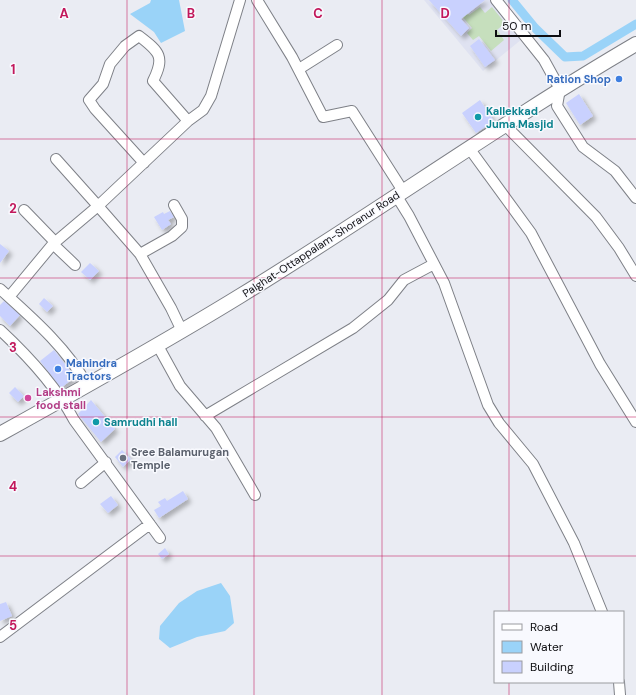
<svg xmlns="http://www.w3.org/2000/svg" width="636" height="695" viewBox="0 0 636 695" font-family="'DM Sans',sans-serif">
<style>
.built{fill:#dfe2f1}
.green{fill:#c6dfbd}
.water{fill:#9ad3f8}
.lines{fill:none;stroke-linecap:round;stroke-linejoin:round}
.canal{stroke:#9ad3f8;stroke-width:9}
.building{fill:#c9d1fe;filter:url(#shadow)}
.street-casing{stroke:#7e8087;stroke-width:12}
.secondary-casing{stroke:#7e8087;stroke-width:16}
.street{stroke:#fff;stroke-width:10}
.secondary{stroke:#fff;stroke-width:14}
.grid{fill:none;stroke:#c2185b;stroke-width:1;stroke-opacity:0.55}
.shop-dot{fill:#3f7fe0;stroke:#f8f9fe;stroke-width:1.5}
.culture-dot{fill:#0f9aa8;stroke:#f8f9fe;stroke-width:1.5}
.hotel-dot{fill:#d1479c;stroke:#f8f9fe;stroke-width:1.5}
.worship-dot{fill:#6b7280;stroke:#f8f9fe;stroke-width:1.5}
.labels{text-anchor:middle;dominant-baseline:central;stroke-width:3;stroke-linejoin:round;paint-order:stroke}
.shop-label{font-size:11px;font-weight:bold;fill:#366cbe;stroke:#f8f9fe;text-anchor:end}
.culture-label{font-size:11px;font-weight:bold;fill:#0d838f;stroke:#f8f9fe;text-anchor:start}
.street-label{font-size:11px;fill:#0e0e11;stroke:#f8f9fe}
.hotel-label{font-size:11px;font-weight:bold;fill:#b23c85;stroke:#f8f9fe;text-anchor:start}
.worship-label{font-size:11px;font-weight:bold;fill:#5b616d;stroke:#f8f9fe;text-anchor:start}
.grid-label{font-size:13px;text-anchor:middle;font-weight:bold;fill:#c2185b;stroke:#f8f9fe;stroke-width:3;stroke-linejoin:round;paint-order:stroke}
</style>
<defs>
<filter id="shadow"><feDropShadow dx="3.5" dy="3.5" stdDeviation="2" flood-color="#0004"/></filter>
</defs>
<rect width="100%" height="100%" fill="#eaecf3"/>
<path class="built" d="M424,0H490L522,39L483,71Z"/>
<path class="green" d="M448,0H457L469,15L480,7L485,13L492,7L505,23L497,30L504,40L491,51L479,36L473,40L467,33L472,28Z"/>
<path class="water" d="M151,0H179L185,31L161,43L154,32L130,14L150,3Z
M221,583L230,596L234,623L225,631L197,637L170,648L159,639L160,626L179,603L197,591Z"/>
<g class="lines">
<path class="canal" d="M512,0L535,28L565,57L583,56L636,24"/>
</g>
<path class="building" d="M429,0H485L461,19L469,28L461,36Z
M479,39L495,60L485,67L470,46Z
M579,94L593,116L580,125L566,103Z
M480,100L494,121L476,133L462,113Z
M170,211L174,217L168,220L171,224L162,230L154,217L163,212L164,214Z
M0,244L9,251L0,263Z
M90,263L99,271L90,280L81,272Z
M44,298L53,306L47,312L39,304Z
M4,301L20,315L10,326L0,316V305Z
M54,350L75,377L61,388L40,361Z
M15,387L24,396L18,402L9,393Z
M91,400L115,429L101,442L78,414Z
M122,450L131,459L123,467L115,457Z
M183,491L188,499L159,518L154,510L161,506L158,502L165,498L167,501Z
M111,496L118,505L108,513L100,504Z
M165,548L169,554L162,559L158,554Z
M6,602L12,616L0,621V604Z"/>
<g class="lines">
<g class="street-casing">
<path id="street" d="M257,0L292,57L323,117L352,111L403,191
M496,0L544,60L560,89L557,106L583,147L615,171L636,198
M299,69L337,45
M505,125L596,217L619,248L636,276
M469,148L531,233L600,364L636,422
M56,159L98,206L188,121L203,110L211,96L240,0
M144,163L95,109L89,100L103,84L110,64L125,46L139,36C160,52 165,57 153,81L188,121
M396,195L409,216L444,283L488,405L499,423L533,464L574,543L602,612
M24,210L55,242
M140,254L172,236L182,227V219L174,205
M75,265L53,244L98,206L140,254L171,308L182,331
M0,289C31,317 67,348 87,385
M9,297L53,244
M0,330C28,356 56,386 74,420L160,538
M158,346L180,386L216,428L255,495
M205,416L353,328L388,300L404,280L434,264
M81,483L106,462
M0,637L150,524
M619,682L620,695"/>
</g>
<g class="secondary-casing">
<path id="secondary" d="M0,434C81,389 162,344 240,296C374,214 501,123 636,44"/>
</g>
<use href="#street" class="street"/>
<use href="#secondary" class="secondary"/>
</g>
<path class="grid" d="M127,0V695M254,0V695M382,0V695M509,0V612M0,139H636M0,278H636M0,417H636M0,556H636M509,682V695"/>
<g class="shop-dot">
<circle cx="619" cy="79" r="4"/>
<circle cx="58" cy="369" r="4"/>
</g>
<g class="culture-dot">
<circle cx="478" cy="117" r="4"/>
<circle cx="96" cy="422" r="4"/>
</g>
<circle class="hotel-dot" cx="28" cy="398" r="4"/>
<circle class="worship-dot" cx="123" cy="458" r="4"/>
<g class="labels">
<g class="shop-label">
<text x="611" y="79">Ration Shop</text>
<text x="66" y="363" text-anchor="start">Mahindra<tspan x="66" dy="13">Tractors</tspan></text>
</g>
<g class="culture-label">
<text x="486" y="111">Kallekkad<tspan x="486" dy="13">Juma Masjid</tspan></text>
<text x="104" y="422">Samrudhi hall</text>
</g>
<g class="street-label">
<text transform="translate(321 244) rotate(-33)">Palghat-Ottappalam-Shoranur Road</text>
</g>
<g class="hotel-label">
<text x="36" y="392">Lakshmi<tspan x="36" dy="13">food stall</tspan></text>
</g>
<g class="worship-label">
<text x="131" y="452">Sree Balamurugan<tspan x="131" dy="13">Temple</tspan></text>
</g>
</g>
<g class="grid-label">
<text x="64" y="18">A</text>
<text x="191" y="18">B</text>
<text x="318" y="18">C</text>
<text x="445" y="18">D</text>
<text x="13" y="74">1</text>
<text x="13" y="213">2</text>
<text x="13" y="352">3</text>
<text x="13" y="491">4</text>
<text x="13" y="630">5</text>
</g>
<rect x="494" y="611" width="130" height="72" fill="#f8f9fe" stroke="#9a9b9f"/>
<rect x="502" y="624" width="20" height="6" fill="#ffffff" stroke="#9a9b9f"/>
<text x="530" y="631" font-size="12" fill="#0e0e11">Road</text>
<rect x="502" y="641" width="20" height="12" fill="#9ad3f8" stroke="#9a9b9f"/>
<text x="530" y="651" font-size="12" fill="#0e0e11">Water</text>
<rect x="502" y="661" width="20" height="12" fill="#c9d1fe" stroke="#9a9b9f"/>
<text x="530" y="671" font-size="12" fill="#0e0e11">Building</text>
<path d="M496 30v6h64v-6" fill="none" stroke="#0e0e11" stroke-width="2"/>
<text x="502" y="30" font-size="12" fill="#0e0e11" stroke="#f8f9fe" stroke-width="3" paint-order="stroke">50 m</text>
</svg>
